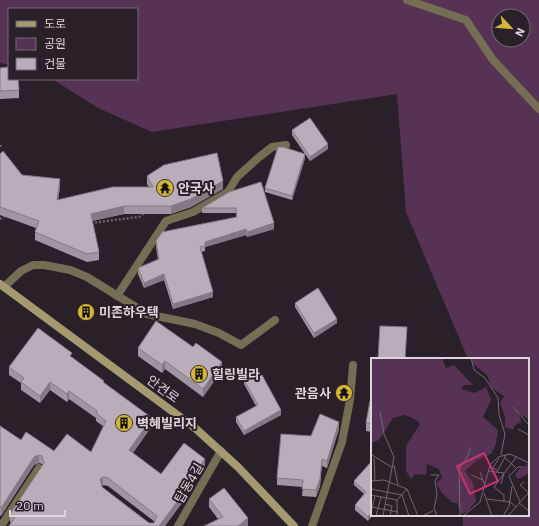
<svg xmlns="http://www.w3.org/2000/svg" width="539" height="526" viewBox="0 0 539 526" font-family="'IBM Plex Sans','Noto Sans KR',sans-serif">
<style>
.green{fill:#563255;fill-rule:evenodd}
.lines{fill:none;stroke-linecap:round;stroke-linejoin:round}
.path{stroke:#6d656d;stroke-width:2.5;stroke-dasharray:2 2;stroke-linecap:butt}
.lane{stroke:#756e55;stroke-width:8}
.street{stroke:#756e55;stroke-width:8}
.secondary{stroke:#a4996f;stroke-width:8}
.wall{fill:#a095a0;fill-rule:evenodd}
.shaded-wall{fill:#827982}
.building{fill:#baadba;stroke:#827982;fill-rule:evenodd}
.labels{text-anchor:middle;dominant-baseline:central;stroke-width:4;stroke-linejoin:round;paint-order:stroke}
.poi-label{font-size:13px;font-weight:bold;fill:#dcd6dc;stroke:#2a202a;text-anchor:start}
.street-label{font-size:13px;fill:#dcd6dc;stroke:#2a202a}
.inset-road{fill:none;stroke:#716971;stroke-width:1}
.view{fill:#c6346e;fill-opacity:0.15;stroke:#c6346e;stroke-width:2}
.inset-edge{fill:none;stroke:#dcd6dc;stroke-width:2}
</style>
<rect width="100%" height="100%" fill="#2a202a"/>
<path class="green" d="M0,0H539V526H463V515H528V359H468L406,212L397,94L152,132L98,108L52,79H137V9H9V65L0,63ZM499,16H523V40H499Z"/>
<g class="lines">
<path class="path" d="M0,145L1,148
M0,219L5,216
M91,223L139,217L144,213"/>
<path class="lane" d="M407,0L466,20L493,60L539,109
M4,287L21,271L33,265H44L70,270L87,277L147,314L195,324L219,333L241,345L275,320
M117,296L166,221L193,212L228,192L237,177L258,158L272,147L286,145
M1,526L39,468
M312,526L342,442L350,400L353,365"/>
<path class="street" d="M178,526L221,451"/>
<path class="secondary" d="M0,284L195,428L238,467L294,526"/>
</g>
<path class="wall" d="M0,68L19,90V98L0,99Z
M292,130L328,149L310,161L305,154V158L292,200L265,192V188L305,154L292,135Z
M0,154L22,175L60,187L58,200L149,187L147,184V176L223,189L191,207L171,214H124L92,221L99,252V260L87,262L35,240V232L36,228L0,215Z
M229,192L274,229L247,237L246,235L205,247V251L201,252L213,297L173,309L164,280L144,288L138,274V268L158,260L156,247V241L236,217V213H202V208Z
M295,303L337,323L314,338L295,307Z
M138,348L222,370L203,397L165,369L162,373L138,356Z
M72,357L104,383L152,426L133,453L161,474L205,467L187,490V496L165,526H9L11,523L10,522V514L43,465L42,464L39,463L34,465L1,516L0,515V426L21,440L54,451L91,452L104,427L96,421V418L69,399L67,402L50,390L40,403L21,390V383L9,375V367ZM103,485L108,486L155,522L154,523H149L102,487Z
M244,380L281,415L244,435L236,422V417L256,406L244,384Z
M372,401V432L366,431V423Z
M339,429L327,468L322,466L320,486L316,497L302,496L303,487L277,485V478L311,436Z
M372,461L368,521L355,510V505L364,494L354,485V481Z
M209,499L248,526L218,519L209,507Z"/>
<path class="shaded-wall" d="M328,144V149L310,161V157Z
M305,154V158L292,200V196Z
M60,179V187L57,208V200Z
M223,181V189L191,207L171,214V206Z
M124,206V214L91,221V214Z
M274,223V229L247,237V232Z
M246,229V235L205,247V242Z
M164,274V280L144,288V283Z
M213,292V297L173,309V304Z
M337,319V323L314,338V333Z
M165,361V369L162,373V365Z
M222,362V370L203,397V389Z
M50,382V390L40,403V396Z
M69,391V399L67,402V394Z
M281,410V415L244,435V431Z
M152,418V426L129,458V450Z
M339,422V429L327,468V461Z
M39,455V463L34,465L1,516V508L34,457Z
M205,459V467L187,490V496L165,526H159L184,487Z
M322,459L320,486L316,497V490Z
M103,477V485L100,487V479Z
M372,512V515H373L368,521V517Z
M248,518V526H238Z"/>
<path class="building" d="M9,67V79H18L19,90L0,91V68Z
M310,118L328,144L310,157L292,130Z
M278,147H283L305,154L292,196L265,188Z
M3,151L22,175L60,179L57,200L113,187H153L147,176L164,165L217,153L223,181L191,199L171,206H124L91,214L99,252L87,254L35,232L39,221L0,207V154Z
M261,182L274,223L247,232L246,229L205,242V246L200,247L213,292L173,304L164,274L144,283L138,268L159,259L156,241L162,232L237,217L236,208H202L229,192Z
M318,288L337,319L314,333L295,303Z
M156,321L193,347L196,343L222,362L203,389L165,361L162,365L138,348Z
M380,326L407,327L405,359H378Z
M38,328L72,353L70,356L104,381L103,382L152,418L129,450L161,474L184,443L205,459L184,487L187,489L159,526H9L15,517L10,514L44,463L42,456L39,455L34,457L1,508L0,507V426L21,440L26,432L54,451L67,434L91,452L106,421L96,413L97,411L69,391L67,394L50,382L40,396L21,382L24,378L9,367ZM103,477L108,478L157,516L154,523H149L102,487L100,479Z
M257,373L258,376L262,375L281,410L244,431L236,417L258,405L244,380Z
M370,401H372V423H366Z
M320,414L339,422L327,461L322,459L320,479L316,490L302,489L303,480L277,478L281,434L311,436Z
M372,461V512L368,517L355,505L366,492L354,481Z
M224,488L248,518L238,526H204L223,517L209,499Z"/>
<defs>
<g id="temple-disc" transform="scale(0.9)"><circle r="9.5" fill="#d5b535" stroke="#2a202a"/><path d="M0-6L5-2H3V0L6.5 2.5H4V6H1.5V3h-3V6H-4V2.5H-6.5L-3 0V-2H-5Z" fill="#111"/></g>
<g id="building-disc" transform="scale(0.9)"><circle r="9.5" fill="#d5b535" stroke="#2a202a"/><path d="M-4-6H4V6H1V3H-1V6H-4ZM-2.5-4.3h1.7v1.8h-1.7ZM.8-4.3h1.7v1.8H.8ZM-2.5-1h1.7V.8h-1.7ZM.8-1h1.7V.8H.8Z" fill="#111"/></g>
</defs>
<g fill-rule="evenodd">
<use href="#temple-disc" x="165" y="188"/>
<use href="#building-disc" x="86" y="312"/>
<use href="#building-disc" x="199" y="374"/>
<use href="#temple-disc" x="344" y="393"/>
<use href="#building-disc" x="124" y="423"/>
</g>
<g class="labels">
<g class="poi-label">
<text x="178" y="188">안국사</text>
<text x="99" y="312">미존하우텍</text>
<text x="212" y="374">힐링빌라</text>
<text x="331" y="393" text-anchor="end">관음사</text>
<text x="137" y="423">벽혜빌리지</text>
</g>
<g class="street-label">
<text transform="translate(163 389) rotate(36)">안견로</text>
<text transform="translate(189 483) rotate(-60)">탑동4길</text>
</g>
</g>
<g transform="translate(371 358)">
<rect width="158" height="158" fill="#2a202a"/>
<path d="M0,0H71L75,10L83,7L102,27H93L90,31L104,35L115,29L120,42L112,59L127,72L125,86L120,96L106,102L94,113L102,125L105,143L97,153L91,156L86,145H82L71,135L65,125L71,120L68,111L56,106L55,117L44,116L40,121L35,113V88L49,66L46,62L34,57L22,60L8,82L0,85ZM101,0H158L157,61L148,55L150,64L143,68L142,72L134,69V59L129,45L133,38L121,30L116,17L101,5ZM156,104L158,115L147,121L144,117L148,111L154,109Z" fill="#563255"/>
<path class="inset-road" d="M100,0L103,12L114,20L127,40L128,57L134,76L130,97M142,49L158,67M9,54L13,76L23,99L12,158M147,71L158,77M1,97L22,110M133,99L145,110M3,100L4,123M23,107L27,127M126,112L122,110L128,100M117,113L133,115L130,126M109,114L114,128M126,114L135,97M60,117H68L64,123M100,117L112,122M0,123L13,122L36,131L47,158M64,123L66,137L63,150L66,158M153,124L149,127L158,135M0,131L31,137L38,158M113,135L121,158M0,137L26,142V158M116,141L139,144L145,149M26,142L36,131M133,143V137L123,129L146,98M149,144L138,118L147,109H153M148,145L158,153M14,146L21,148L19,158M1,149L27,154M0,154L4,138M5,158L10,139M51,158L62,153M89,158L88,111L98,96L99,89M92,158L109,144L119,107L127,99L139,96L158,105M132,158L138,148L141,128M137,158L158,134"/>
<path class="view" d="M113,95L127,123L99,136L86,108Z"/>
<rect width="158" height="158" class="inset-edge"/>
</g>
<rect x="8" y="8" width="130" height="72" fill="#2a202a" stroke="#716971"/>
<rect x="16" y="21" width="20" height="6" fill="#a4996f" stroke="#716971"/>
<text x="44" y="28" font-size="12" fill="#dcd6dc">도로</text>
<rect x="16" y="38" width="20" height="12" fill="#563255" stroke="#716971"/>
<text x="44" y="48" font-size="12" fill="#dcd6dc">공원</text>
<rect x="16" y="58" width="20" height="12" fill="#baadba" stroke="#716971"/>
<text x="44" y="68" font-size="12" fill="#dcd6dc">건물</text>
<g transform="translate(511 28) rotate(116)"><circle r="19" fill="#2a202a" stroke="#716971"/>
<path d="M0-3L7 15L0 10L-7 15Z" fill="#d5b535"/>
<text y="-6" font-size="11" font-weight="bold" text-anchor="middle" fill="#dcd6dc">N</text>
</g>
<path d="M10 510v6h55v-6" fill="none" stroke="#dcd6dc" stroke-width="2"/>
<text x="16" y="510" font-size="12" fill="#dcd6dc" stroke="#2a202a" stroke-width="3" paint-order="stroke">20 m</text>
</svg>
